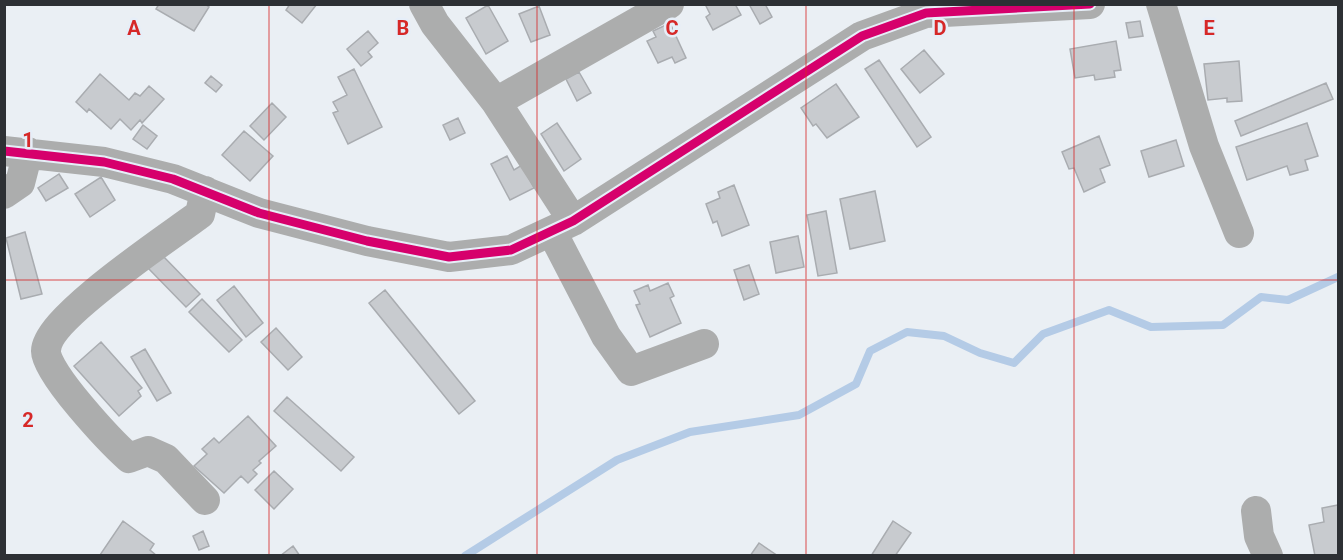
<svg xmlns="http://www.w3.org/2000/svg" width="1343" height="560" viewBox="0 0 1343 560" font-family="Roboto,sans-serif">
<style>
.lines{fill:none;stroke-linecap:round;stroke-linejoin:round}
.stream{stroke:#b4cbe6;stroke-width:8}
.building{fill:#c8cbcf;stroke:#a9acb0;stroke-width:1.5}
.minor{stroke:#acadad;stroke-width:30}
.cycleway-casing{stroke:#e6eef8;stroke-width:13}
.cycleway{stroke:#d6006c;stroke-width:9}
.grid{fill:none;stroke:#d62828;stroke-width:1.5;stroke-opacity:0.55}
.grid-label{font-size:20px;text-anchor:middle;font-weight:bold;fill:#d62828;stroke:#e6eef8;stroke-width:5;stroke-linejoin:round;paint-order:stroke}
</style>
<rect width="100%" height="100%" fill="#eaeff4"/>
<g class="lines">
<path class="stream" d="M465,556L617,460L690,432L799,415L856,384L870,351L907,332L944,336L980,353L1014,363L1043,334L1109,310L1151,327L1223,325L1261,297L1288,300L1338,277"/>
</g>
<path class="building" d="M159,4H205L209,7L194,31L156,9Z
M290,4H317L302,23L286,10Z
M705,4H735L741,15L713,30L706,17L710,14Z
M749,4H765L772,17L760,24Z
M488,5L508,41L486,54L466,18Z
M539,6L550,35L531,42L519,14Z
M1140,21L1143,36L1129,38L1126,23Z
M670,23L686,58L675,63L672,57L658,63L647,41L656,37L653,31Z
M368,31L378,43L368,52L372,57L361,66L347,49Z
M1116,41L1121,70L1114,71L1115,77L1095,80L1094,75L1075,78L1070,49Z
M924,50L944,74L920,93L901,69Z
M879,60L931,137L917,147L865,69Z
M1239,61L1242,101L1227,102V98L1208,100L1204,64Z
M354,69L382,127L348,144L333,113L338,111L333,102L347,95L338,77Z
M579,72L591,93L577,101L566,79Z
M100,74L129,100L135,93L140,96L149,86L164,99L142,123L140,120L131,130L120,119L111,129L89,109L87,112L76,102Z
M211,76L222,85L216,92L205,83Z
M1326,83L1333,99L1241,136L1235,121Z
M836,84L859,117L827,138L816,124L813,126L801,108Z
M272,103L286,117L264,140L250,126Z
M458,118L465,133L450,140L443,125Z
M557,123L581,159L564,171L541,134Z
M1307,123L1318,156L1305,160L1308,170L1290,175L1287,166L1247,180L1236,147Z
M143,125L157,136L147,149L133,139Z
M244,131L273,156L250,181L222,155Z
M1099,136L1110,165L1100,169L1105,182L1084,192L1074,168L1069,169L1062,152Z
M1176,140L1184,166L1149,177L1141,151Z
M507,156L514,170L522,165L534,188L510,200L491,164Z
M59,174L68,188L46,201L38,188Z
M101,177L115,200L90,217L75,194Z
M734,185L749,225L722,236L717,221L713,223L706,204L720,198L718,192Z
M875,191L885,241L850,249L840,199Z
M826,211L837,273L818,276L807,215Z
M25,232L42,294L21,299L6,238Z
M798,236L804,267L776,273L770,242Z
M161,254L200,294L186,307L148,268Z
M749,265L759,294L744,300L734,270Z
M668,283L674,296L670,298L681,323L650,337L636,305L640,304L634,291L648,285L650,291Z
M234,286L263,323L246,337L217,300Z
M385,290L475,401L459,414L369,303Z
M202,299L242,340L229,352L189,312Z
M276,328L302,357L288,370L261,342Z
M101,342L142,388L138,391L141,396L119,416L74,366Z
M145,349L171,393L157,401L131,357Z
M287,397L354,457L341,471L274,411Z
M248,416L276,446L259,461L261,463L253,470L257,474L248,483L241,476L224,493L194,466L207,454L202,449L214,438L219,443Z
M274,471L293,489L274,509L255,490Z
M1338,505V556H1315L1309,525L1324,522L1322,508Z
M123,521L154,544L150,550L157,556L100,555Z
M893,521L911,533L895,556H871Z
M203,531L209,546L199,550L193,536Z
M759,543L778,556H750Z
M293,546L300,556H280Z"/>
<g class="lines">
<path class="minor" d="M424,4L435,24L496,102L573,221
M1161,4L1204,146L1239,233
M496,102L669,4
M4,151L104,162L173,179L259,213L367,241L449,257L511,250L573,221L862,36L926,13L1090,4
M205,191L200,214C171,236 46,318 46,351C45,372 111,442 129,458L148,451L166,459L205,500
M4,194L20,183L28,152
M552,232L606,336L631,371L704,344
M1256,511L1259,536L1268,556"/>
<g class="cycleway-casing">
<path id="cycleway" d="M4,151L104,162L173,179L259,213L367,241L449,257L511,250L573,221L862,36L926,13L1090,4"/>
</g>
<use href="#cycleway" class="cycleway"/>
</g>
<path class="grid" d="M269,4V556M537,4V556M806,4V556M1074,4V556M4,280H1338"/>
<g class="grid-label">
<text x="134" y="35">A</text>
<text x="403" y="35">B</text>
<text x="672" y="35">C</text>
<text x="940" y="35">D</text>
<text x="1209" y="35">E</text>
<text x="28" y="147">1</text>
<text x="28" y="427">2</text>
</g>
<rect width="1343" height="560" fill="none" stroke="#2d3034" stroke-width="12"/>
</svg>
